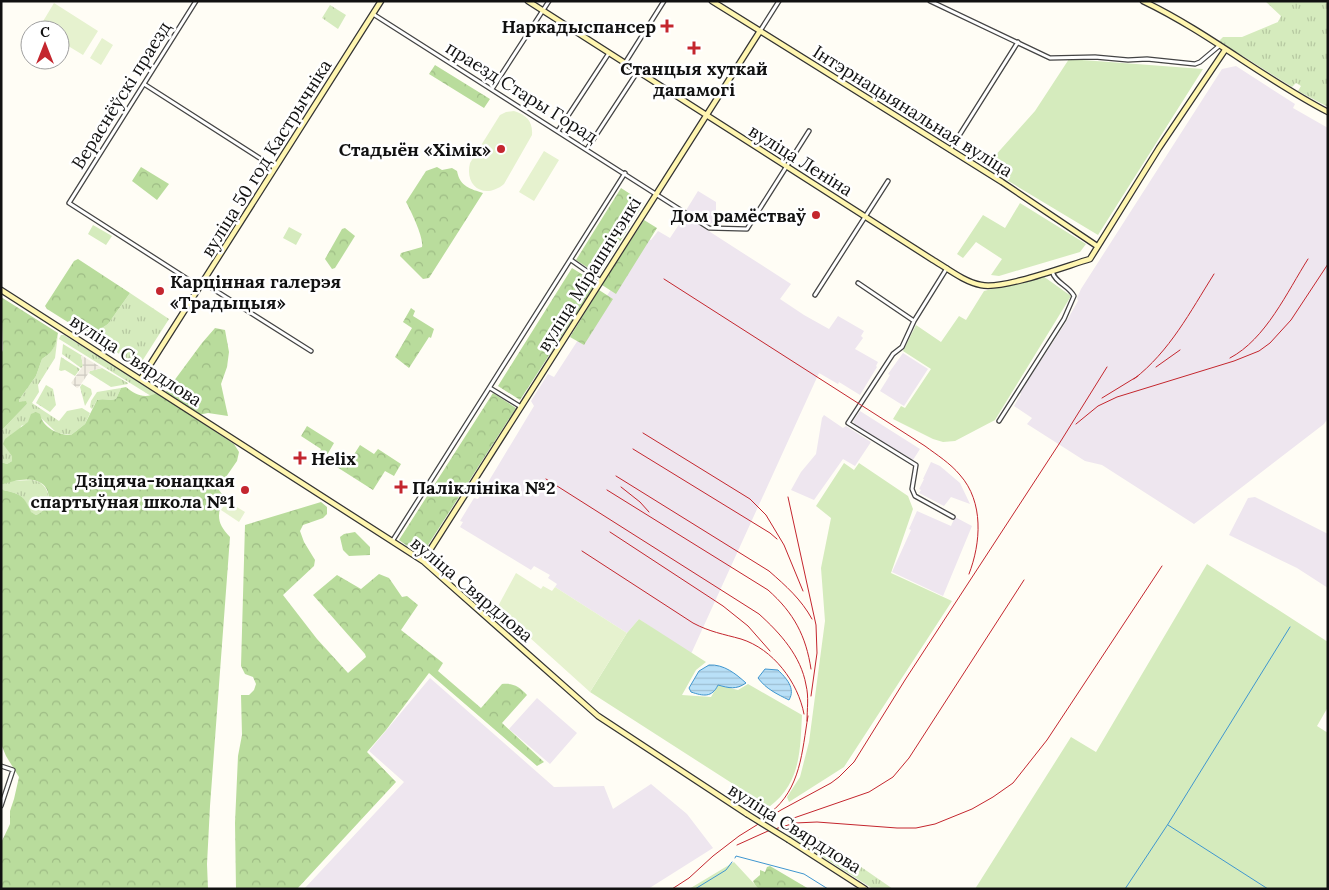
<svg xmlns="http://www.w3.org/2000/svg" width="1329" height="890" viewBox="0 0 1329 890" font-family="Lora,serif">
<style>
.industrial{fill:#eee6ef}
.grass{fill:url(#grass-tufts)}
.forest{fill:url(#forest-crowns)}
.park{fill:#d5ebbd}
.pitch{fill:#e6f2cf}
.plaza{fill:url(#plaza-grid)}
.water{fill:url(#water-rules);stroke:#3f96cf}
.lines{fill:none;stroke-linecap:round;stroke-linejoin:round}
.stream{stroke:#3f96cf;stroke-width:1}
.street-casing{stroke:#444;stroke-width:5.5}
.secondary-casing{stroke:#333;stroke-width:7}
.street{stroke:#fff;stroke-width:3}
.secondary{stroke:#fff6b0;stroke-width:4.5}
.rail{stroke:#c4262e;stroke-width:1}
.secondary-bridge-casing{stroke:#333;stroke-width:7;stroke-linecap:butt}
.secondary-bridge{stroke:#fff6b0;stroke-width:4.5}
.poi-dot{fill:#c4262e;stroke:#fff;stroke-width:2}
.labels{text-anchor:middle;dominant-baseline:central;stroke-width:5;stroke-linejoin:round;paint-order:stroke}
.poi-label{font-size:18px;font-weight:bold;fill:#111;stroke:#fff;text-anchor:end}
.street-label{font-size:18px;fill:#111;stroke:#fff}
</style>
<defs>
<pattern id="grass-tufts" width="24" height="20" patternUnits="userSpaceOnUse" patternTransform="scale(1.25)"><rect width="24" height="20" fill="#d5ebbd"/><path d="M3 7l-1-3M5 7V3M7 7l1-3M15 17l-1-3M17 17v-4M19 17l1-3" fill="none" stroke="#b6c8a1"/></pattern>
<pattern id="forest-crowns" width="20" height="18" patternUnits="userSpaceOnUse" patternTransform="scale(1.25)"><rect width="20" height="18" fill="#b9dc9c"/><path d="M2 6a3 3 0 1 1 6 0M12 15a3 3 0 1 1 6 0" fill="none" stroke="#9ebc85"/></pattern>
<pattern id="plaza-grid" width="8" height="8" patternUnits="userSpaceOnUse" patternTransform="scale(1.25)"><rect width="8" height="8" fill="#f1ede2"/><path d="M0 4h8M4 0v8" fill="none" stroke="#cecac1"/></pattern>
<pattern id="water-rules" width="6" height="5" patternUnits="userSpaceOnUse" patternTransform="scale(1.25)"><rect width="6" height="5" fill="#b9e0f7"/><path d="M0 2.5h6" fill="none" stroke="#9ebfd3"/></pattern>
</defs>
<rect width="100%" height="100%" fill="#fffdf5"/>
<path class="industrial" d="M1236,66L1295,104L1293,108L1328,128V418L1324,424L1194,524L1102,465L1085,461L1027,424L1032,418L1014,406L1021,394L1020,393L1066,322L1078,301L1077,298L1081,289L1222,69Z
M698,191L716,202V217L719,219L715,225L711,223L709,226L685,212Z
M690,219L791,284L780,299L804,315L829,329L838,316L864,331L861,336L863,338L855,349L878,362L876,366L877,367L860,395L839,382L838,384L819,373L691,654L639,619L627,633L555,587L557,584L548,578L550,575L534,566L531,570L460,527L463,522L460,521L474,498L478,499L534,406L531,401L548,374L554,377L645,237L651,240L658,231L670,238L682,220L686,222Z
M903,353L928,369L904,406L880,391L890,375L888,374Z
M860,411L920,449L913,460L855,425L853,421Z
M824,415L843,428L846,426L871,442L855,466L843,459L814,500L791,490L801,472L816,454L822,418Z
M931,462L940,466L960,483L970,504L951,497L944,506L919,493L921,490L919,489L924,479H923Z
M1255,497L1328,534V588L1297,568L1229,535L1248,498Z
M917,511L951,526L955,517L972,526L943,596L892,572L911,530L909,529Z
M430,678L554,787L604,786L613,809L651,784L687,814L713,848L648,889H304L404,782L369,751Z
M537,698L577,733L550,764L509,729Z"/>
<path class="grass" d="M1265,1H1328V107L1298,91L1301,86L1296,83L1292,87L1219,41L1223,37H1242L1278,22L1281,16Z
M330,5L346,15L338,29L322,18Z
M130,293L169,319L139,366L90,336L108,324Z
M58,334L55,358L38,385L39,392L32,403L59,421L67,411L82,408L90,413L85,424L71,435L57,433L41,418L21,426L12,461L7,464L1,462V431L27,404L19,402V400L36,376L42,359C53,352 55,346 58,334Z
M61,335H64L157,393L151,396L59,339Z
M63,344L81,355L83,366L81,368L62,354Z
M61,357L80,369L75,376L65,370L61,371L59,370Z
M102,368L128,383V384L111,387L89,373L90,371Z
M82,384L91,389L92,394L85,406L80,387Z
M46,385L53,389L56,405L50,412L36,403Z
M121,388L116,399C109,401 104,398 97,400L92,409L90,407L91,401L97,392Z
M32,480C36,481 40,482 43,485C53,495 48,511 36,515L30,512C24,495 20,494 3,490L1,485L10,481Z
M797,828L809,831L893,889H873L787,834L790,829Z"/>
<path class="forest" d="M435,65L490,99L484,108L429,74Z
M141,167L169,184L157,200L132,181Z
M437,167L442,170L452,168L457,171C460,187 471,189 483,193L429,278L423,279L400,256L401,253L422,247C424,238 411,211 406,202L426,171Z
M621,188L644,203L599,275L576,260Z
M644,220L657,228L616,294L602,285Z
M345,228L355,236L335,268L332,269L325,259L342,229Z
M78,259L130,293L108,324L90,336L47,309L45,306L74,261Z
M572,268L596,283L520,400L498,386Z
M599,290L613,299L584,345L570,337Z
M1,297L58,333C55,347 54,351 42,359L36,376L19,400V402L26,401L27,404L1,431V354L3,350Z
M411,308L415,311L413,316L434,329L431,338L429,337L409,368L395,357L412,328L403,322Z
M215,328L225,330L229,352L227,367L221,384L228,416L208,413L198,415L165,393L202,343Z
M126,387C136,395 144,399 157,393L234,444L239,452L237,461L219,487V490L224,497C217,514 216,523 230,537L210,806L207,864L208,889H2L1,843L10,824V811L14,799L19,777L6,756L1,744V486L3,490C20,494 24,495 31,512L36,515C49,511 54,491 41,483C30,476 12,481 1,485V462L7,464L12,461V456L3,444L5,439L28,422L31,414L36,412L40,414C43,428 58,435 71,435L85,424L97,400C104,398 109,401 116,399L121,388Z
M493,393L516,408L421,556L399,540Z
M307,426L334,443L327,455L346,467L360,445L374,454L378,449L401,464L394,476L385,471L373,490L318,455L321,449L301,436Z
M321,502L327,507V514L323,518L303,525L300,531L304,542L315,560L314,566L283,595L317,639L348,673L366,657L365,654L313,595L337,575L361,589L379,574L389,578L402,597L407,596L418,605L401,630L443,663L438,671L481,708L502,684C513,683 519,686 527,695L502,723L544,762L537,766L429,673L386,730L367,752L396,782L297,889H236L235,823L238,756L242,735L241,695H249L254,690L256,684L253,677L245,674L241,666L245,525Z
M355,532L370,547V555L349,556L343,550L340,537L344,534Z
M770,866L809,889H757L753,881L760,875V870L765,872L767,867Z"/>
<path class="park" d="M1069,59L1203,69L1098,235L985,167L1035,111Z
M1020,203L1086,244L1080,252L999,276L991,275L1002,259L976,242L963,258L957,254L983,215L1005,228Z
M93,225L112,236L106,245L88,234Z
M289,227L302,234L296,245L283,238Z
M1043,276L1071,296L995,420L955,441L943,442L933,439L893,419L901,406L905,408L931,369L903,351L916,325L941,342L959,316L966,320L984,291Z
M844,463L854,470L859,463L908,496L913,509L891,573L952,601L844,767L789,802L787,797L800,777L809,742L825,621L821,568L831,518L816,506Z
M1207,564L1328,642V707L1317,726L1328,733V889H975L1071,737L1096,752Z
M639,619L706,662L696,670L682,695L711,697L718,685L738,690L748,684L802,715C800,751 801,783 769,807L590,692L627,633Z
M734,862L759,889H689Z"/>
<path class="pitch" d="M54,3L98,31L83,55L60,41V30H42L39,28Z
M102,38L113,45L101,65L90,58Z
M514,111C527,115 533,122 532,135L504,184C485,200 464,187 470,163L500,115L506,112Z
M544,151L559,160L534,201L519,192Z
M227,501L245,512L239,522L221,510Z
M516,573L541,589L543,586L552,591L555,587L627,633L590,692L497,608Z"/>
<path class="plaza" d="M81,355L102,368L90,371L79,387L77,388L71,383L83,366Z"/>
<path class="water" d="M709,665C724,664 736,674 746,683C736,690 729,688 718,685C712,698 703,696 691,692L689,688L699,671Z
M765,669L778,670C786,678 796,688 789,700C777,694 766,689 758,678Z"/>
<g class="lines">
<path class="stream" d="M1168,825L1268,889
M735,858L736,856L804,874L828,889
M695,889L726,870L732,862
M1125,889L1168,824L1290,627"/>
<g class="street-casing">
<path id="street" d="M196,1L69,203L200,287
M930,1L1050,58L1095,57L1128,60L1147,59L1195,64L1200,62L1219,46
M373,14L709,228L747,229L809,131
M760,31L779,1
M625,63L664,1
M144,84L275,168
M492,89L549,1
M558,131L609,53
M587,149L638,71
M950,150L1018,42
M571,260L601,281
M947,268L914,321L902,347L893,354L848,423L916,465L912,489L915,496L953,517
M202,282L311,351
M858,283L914,321
M815,295L888,181
M490,388L521,407
M999,421L1064,319L1074,296C1068,285 1055,283 1052,271
M393,540L625,173
M1,766L13,770L1,806"/>
</g>
<g class="secondary-casing">
<path id="secondary" d="M528,1L933,260C947,268 964,282 981,285C1003,290 1066,266 1090,259L1159,148L1225,50
M712,1L1002,182L1097,246
M1143,1C1208,32 1264,79 1328,112
M1,290L423,561L598,716L747,814
M141,379L381,1
M423,561L760,31
M789,840L865,889"/>
</g>
<use href="#street" class="street"/>
<use href="#secondary" class="secondary"/>
<path class="rail" d="M664,279L925,446C937,455 950,463 960,475C984,502 981,543 969,574
M1230,358C1266,339 1287,292 1308,259
M1156,367L1180,350
M1134,379C1170,351 1190,312 1214,274
M1102,398L1138,376
M1076,424L1098,406L1117,397L1234,361L1259,351L1270,343L1291,320L1328,264
M643,433L750,499L766,515L784,545L803,591
M633,449L770,533L777,539
M616,476L769,571C786,586 801,599 812,619
M546,479L759,614C780,633 801,656 806,685C809,697 807,709 807,721
M621,487L640,502L649,512
M607,490L768,590C794,613 806,636 811,669
M788,497L816,625L817,653L811,696
M610,532L723,606L748,626L770,651
M582,551L693,623C710,632 723,634 741,639C773,649 798,682 804,714
M770,813C801,789 802,751 808,716
M788,820L869,792L893,777L909,758L1024,580
M737,845L768,831L795,823L817,822L897,828H916L935,824L972,809L993,797L1013,783L1047,740L1162,566
M672,889L689,878L713,856L739,836L781,810L831,783L839,777L854,762L905,680L1059,444L1107,367"/>
<g class="secondary-bridge-casing">
<path id="secondary-bridge" d="M747,814L789,840"/>
</g>
<use href="#secondary-bridge" class="secondary-bridge"/>
</g>
<g class="poi-dot">
<path d="M664.5 18.5h5v5h5v5h-5v5h-5v-5h-5v-5h5z"/>
<path d="M691.5 40.5h5v5h5v5h-5v5h-5v-5h-5v-5h5z"/>
<circle cx="501" cy="149" r="5"/>
<circle cx="816" cy="215" r="5"/>
<circle cx="160" cy="291" r="5"/>
<path d="M297.5 450.5h5v5h5v5h-5v5h-5v-5h-5v-5h5z"/>
<path d="M398.5 479.5h5v5h5v5h-5v5h-5v-5h-5v-5h5z"/>
<circle cx="245" cy="490" r="5"/>
</g>
<g class="labels">
<g class="poi-label">
<text x="656" y="26">Наркадыспансер</text>
<text x="694" y="68" text-anchor="middle">Станцыя хуткай<tspan x="694" dy="21">дапамогі</tspan></text>
<text x="491" y="149">Стадыён «Хімік»</text>
<text x="806" y="215">Дом рамёстваў</text>
<text x="170" y="281" text-anchor="start">Карцінная галерэя<tspan x="170" dy="21">«Традыцыя»</tspan></text>
<text x="311" y="458" text-anchor="start">Helix</text>
<text x="235" y="480">Дзіцяча-юнацкая<tspan x="235" dy="21">спартыўная школа №1</tspan></text>
<text x="412" y="487" text-anchor="start">Паліклініка №2</text>
</g>
<g class="street-label">
<text transform="translate(522 92) rotate(32)">праезд Стары Горад</text>
<text transform="translate(121 95) rotate(-58)">Вераснёўскі праезд</text>
<text transform="translate(913 111) rotate(32)">Інтэрнацыянальная вуліца</text>
<text transform="translate(266 158) rotate(-58)">вуліца 50 год Кастрычніка</text>
<text transform="translate(801 160) rotate(32)">вуліца Леніна</text>
<text transform="translate(589 274) rotate(-58)">вуліца Мірашнічэнкі</text>
<text transform="translate(136 360) rotate(33)">вуліца Свярдлова</text>
<text transform="translate(472 589) rotate(40)">вуліца Свярдлова</text>
<text transform="translate(795 828) rotate(32)">вуліца Свярдлова</text>
</g>
</g>
<rect width="1329" height="890" fill="none" stroke="#111111" stroke-width="5"/>
<g transform="translate(45 45)"><circle r="24" fill="#ffffff" stroke="#a0a0a0"/>
<path d="M0-4L9 19L0 12L-9 19Z" fill="#c4262e"/>
<text y="-8" font-size="14" font-weight="bold" text-anchor="middle" fill="#111111">С</text>
</g>
</svg>
